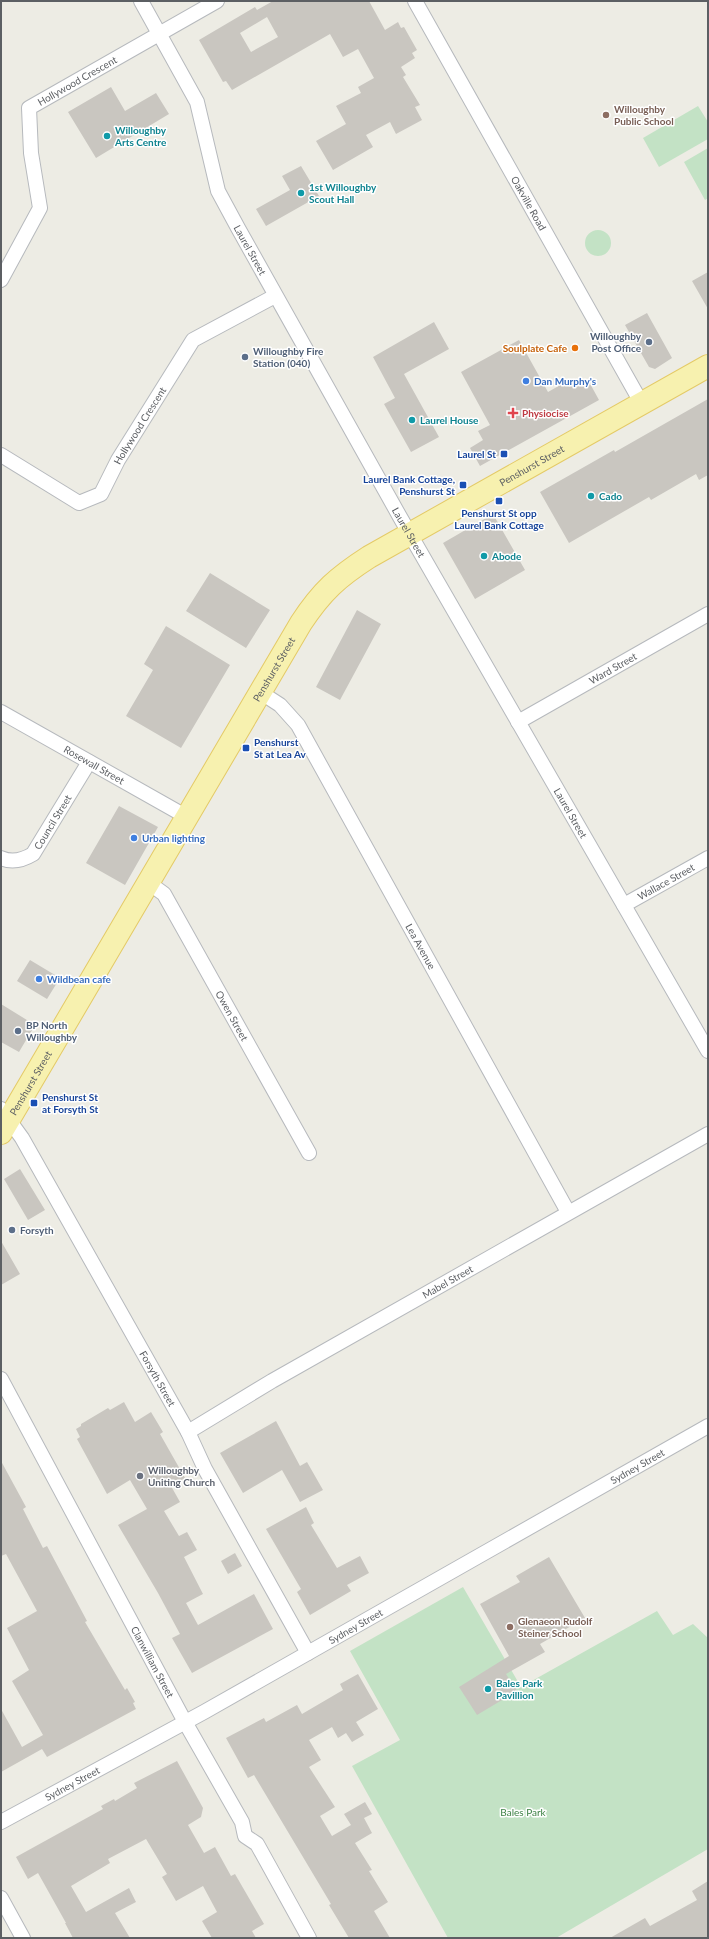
<svg xmlns="http://www.w3.org/2000/svg" width="709" height="1939" viewBox="0 0 709 1939" font-family="Lato,sans-serif">
<style>
.green{fill:#c3e2c5}
.building{fill:#c9c6c0;fill-rule:evenodd}
.lines{fill:none;stroke-linecap:round;stroke-linejoin:round}
.street-casing{stroke:#b6b9bd;stroke-width:16}
.primary-casing{stroke:#e4ca66;stroke-width:24}
.street{stroke:#fff;stroke-width:14}
.primary{stroke:#f7f1af;stroke-width:22}
.education-dot{fill:#8d6e63;stroke:#fff;stroke-width:1.5}
.culture-dot{fill:#0f9aa8;stroke:#fff;stroke-width:1.5}
.service-dot{fill:#5c6f8a;stroke:#fff;stroke-width:1.5}
.food-dot{fill:#e8710a;stroke:#fff;stroke-width:1.5}
.shop-dot{fill:#3f7fe0;stroke:#fff;stroke-width:1.5}
.health-dot{fill:#e0444e;stroke:#fff;stroke-width:1.5}
.transit-dot{fill:#1a4fb4;stroke:#fff;stroke-width:1.5}
.worship-dot{fill:#6b7280;stroke:#fff;stroke-width:1.5}
.labels{text-anchor:middle;dominant-baseline:central;stroke-width:3;stroke-linejoin:round;paint-order:stroke}
.street-label{font-size:10px;fill:#5c5f63;stroke:#fff}
.education-label{font-size:10px;font-weight:bold;fill:#785e54;stroke:#fff;text-anchor:start}
.culture-label{font-size:10px;font-weight:bold;fill:#0d838f;stroke:#fff;text-anchor:start}
.service-label{font-size:10px;font-weight:bold;fill:#4e5e75;stroke:#fff;text-anchor:start}
.food-label{font-size:10px;font-weight:bold;fill:#c56008;stroke:#fff;text-anchor:end}
.shop-label{font-size:10px;font-weight:bold;fill:#366cbe;stroke:#fff;text-anchor:start}
.health-label{font-size:10px;font-weight:bold;fill:#be3a42;stroke:#fff;text-anchor:start}
.transit-label{font-size:10px;font-weight:bold;fill:#164399;stroke:#fff;text-anchor:end}
.worship-label{font-size:10px;font-weight:bold;fill:#5b616d;stroke:#fff;text-anchor:start}
.park-label{font-size:10px;fill:#3d8145;stroke:#fff}
</style>
<rect width="100%" height="100%" fill="#edece4"/>
<path class="green" d="M698,106L708,122V139L659,167L643,138Z
M708,148V198L705,200L684,162Z
M585 243a13 13 0 1 1 26 0a13 13 0 1 1-26 0Z
M463,1587L521,1687L657,1611L673,1635L693,1624L708,1638V1849L556,1938H448L352,1766L400,1740L350,1651Z"/>
<path class="building" d="M273,1H369L385,30L398,22L401,28L404,27L417,50L412,53L415,58L401,67L406,75L403,77L420,105L415,107L422,120L396,134L390,122L366,135L373,147L333,170L316,141L346,124L336,106L361,93L358,87L374,78L358,49L343,57L330,34L232,90L226,81L223,82L199,40L255,7L257,10ZM267,17L278,37L251,52L240,33Z
M111,87L125,111L156,93L169,114L96,158L68,112Z
M301,166L319,196L266,226L256,209L290,190L282,176Z
M708,272V309L692,281Z
M647,313L672,358L655,369L649,367L625,325Z
M434,322L449,349L404,374L439,437L411,452L384,404L395,398L373,357Z
M519,340L548,392L571,379L576,387L588,380L599,400L480,466L470,448L483,440L478,431L490,425L461,372Z
M708,399V475L699,480L696,474L651,500L649,497L569,543L540,492L614,450L615,452Z
M493,514L525,570L475,599L443,543Z
M210,573L270,610L246,648L186,611Z
M357,610L381,624L340,700L316,687Z
M166,626L230,665L181,748L126,716L153,670L144,664Z
M119,806L158,827L125,885L86,863Z
M30,960L60,978L47,999L17,981Z
M1,1004L35,1025L19,1052L1,1042Z
M20,1169L45,1210L28,1220L4,1179Z
M1,1241L20,1274L1,1285Z
M124,1402L135,1422L151,1412L163,1432L160,1434L185,1478L171,1486L180,1502L164,1511L179,1536L187,1532L197,1550L184,1557L203,1594L186,1603L198,1625L254,1594L273,1629L192,1673L172,1638L180,1634L158,1593L118,1525L147,1509L130,1480L107,1494L77,1439L80,1437L76,1429L81,1426V1424L108,1408L110,1410Z
M276,1421L300,1466L307,1462L323,1490L300,1502L282,1470L243,1493L220,1453Z
M1,1461L26,1507L23,1509L43,1548L47,1546L87,1621L85,1622L125,1690L127,1688L135,1702L133,1703L136,1709L47,1757L42,1749L1,1772V1709L22,1747L43,1735L12,1681L29,1670L7,1628L37,1611L6,1554L1,1556Z
M306,1507L314,1523L311,1525L337,1568L360,1556L369,1573L347,1585L351,1591L310,1615L297,1592L301,1589L266,1529Z
M235,1553L242,1566L228,1574L221,1561Z
M549,1557L585,1618L540,1644L545,1652L506,1674L517,1691L477,1715L459,1687L509,1656L480,1604L520,1582L516,1576Z
M358,1674L378,1709L356,1722L364,1735L352,1742L346,1733L338,1738L332,1727L309,1740L321,1760L309,1767L335,1807L320,1816L332,1836L351,1825L344,1814L365,1802L372,1814L364,1818L372,1833L355,1843L372,1870L369,1871L388,1902L374,1911L390,1938H349L329,1905L331,1904L254,1775L248,1778L226,1738L264,1718L266,1722L297,1705L302,1714L343,1690L340,1684Z
M177,1761L203,1808L201,1817L188,1825L204,1853L215,1847L231,1876L235,1874L264,1924L252,1931L256,1938H212L202,1921L217,1912L203,1886L176,1901L162,1877L167,1874L146,1839L108,1859L110,1863L71,1886L86,1912L129,1888L136,1902L115,1913L130,1938H73L65,1923H66L38,1873L28,1879L16,1857L103,1809L101,1806L114,1799L115,1801L137,1788L134,1783Z
M708,1881V1938H610L645,1918L650,1926L697,1900L692,1891Z"/>
<g class="lines">
<g class="street-casing">
<g id="street">
<path id="s1" d="M141,1L197,102L218,191L238,228L400,517L708,1051"/>
<path id="s2" d="M415,1L642,404"/>
<path id="s3" d="M1,280L40,208L31,153L29,108L217,1"/>
<path id="s4" d="M1,455L79,503L101,494L118,460L193,340L275,296"/>
<path id="s5" d="M260,692L280,705L298,725L568,1212"/>
<path id="s6" d="M1,712L187,817"/>
<path id="s7" d="M518,722L708,614"/>
<path id="s8" d="M1,858C12,863 23,860 33,854L89,762"/>
<path id="s9" d="M149,883L164,894L309,1153"/>
<path id="s10" d="M624,905L708,858"/>
<path id="s11" d="M1,1109L22,1138L188,1432L205,1469L308,1653"/>
<path id="s12" d="M1,1379L185,1722L242,1822L245,1836L257,1844L309,1938"/>
<path id="s13" d="M188,1432L272,1381L708,1134"/>
<path id="s14" d="M1,1822L204,1712L708,1426"/>
<path d="M1,1898L23,1938"/>
</g>
</g>
<g class="primary-casing">
<g id="primary">
<path id="s15" d="M1,1133L301,623C322,591 338,577 369,557L708,366"/>
</g>
</g>
<use href="#street" class="street"/>
<use href="#primary" class="primary"/>
</g>
<g class="education-dot">
<circle cx="606" cy="115" r="4"/>
<circle cx="510" cy="1627" r="4"/>
</g>
<g class="culture-dot">
<circle cx="107" cy="136" r="4"/>
<circle cx="301" cy="193" r="4"/>
<circle cx="412" cy="420" r="4"/>
<circle cx="591" cy="496" r="4"/>
<circle cx="484" cy="556" r="4"/>
<circle cx="488" cy="1689" r="4"/>
</g>
<g class="service-dot">
<circle cx="649" cy="342" r="4"/>
<circle cx="245" cy="357" r="4"/>
<circle cx="18" cy="1031" r="4"/>
<circle cx="12" cy="1230" r="4"/>
</g>
<circle class="food-dot" cx="575" cy="348" r="4"/>
<g class="shop-dot">
<circle cx="526" cy="381" r="4"/>
<circle cx="134" cy="838" r="4"/>
<circle cx="39" cy="979" r="4"/>
</g>
<path class="health-dot" d="M511 407h4v4h4v4h-4v4h-4v-4h-4v-4h4z"/>
<g class="transit-dot">
<rect x="500" y="450" width="8" height="8" rx="2"/>
<rect x="459" y="481" width="8" height="8" rx="2"/>
<rect x="495" y="497" width="8" height="8" rx="2"/>
<rect x="242" y="744" width="8" height="8" rx="2"/>
<rect x="30" y="1099" width="8" height="8" rx="2"/>
</g>
<circle class="worship-dot" cx="140" cy="1476" r="4"/>
<g class="labels">
<g class="street-label">
<text stroke="none"><textPath href="#s3" startOffset="238">Hollywood Crescent</textPath></text>
<text stroke="none"><textPath href="#s2" startOffset="232">Oakville Road</textPath></text>
<text stroke="none"><textPath href="#s1" startOffset="274">Laurel Street</textPath></text>
<text stroke="none"><textPath href="#s4" startOffset="194">Hollywood Crescent</textPath></text>
<text stroke="none"><textPath href="#s15" startOffset="874">Penshurst Street</textPath></text>
<text stroke="none"><textPath href="#s1" startOffset="598">Laurel Street</textPath></text>
<text stroke="none"><textPath href="#s7" startOffset="109">Ward Street</textPath></text>
<text stroke="none"><textPath href="#s15" startOffset="538">Penshurst Street</textPath></text>
<text stroke="none"><textPath href="#s6" startOffset="107">Rosewall Street</textPath></text>
<text stroke="none"><textPath href="#s1" startOffset="922">Laurel Street</textPath></text>
<text stroke="none"><textPath href="#s8" startOffset="71">Council Street</textPath></text>
<text stroke="none"><textPath href="#s10" startOffset="48">Wallace Street</textPath></text>
<text stroke="none"><textPath href="#s5" startOffset="304">Lea Avenue</textPath></text>
<text stroke="none"><textPath href="#s9" startOffset="158">Owen Street</textPath></text>
<text stroke="none"><textPath href="#s15" startOffset="58">Penshurst Street</textPath></text>
<text stroke="none"><textPath href="#s13" startOffset="300">Mabel Street</textPath></text>
<text stroke="none"><textPath href="#s11" startOffset="312">Forsyth Street</textPath></text>
<text stroke="none"><textPath href="#s14" startOffset="729">Sydney Street</textPath></text>
<text stroke="none"><textPath href="#s14" startOffset="405">Sydney Street</textPath></text>
<text stroke="none"><textPath href="#s12" startOffset="321">Clanwilliam Street</textPath></text>
<text stroke="none"><textPath href="#s14" startOffset="81">Sydney Street</textPath></text>
</g>
<g class="education-label">
<text x="614" y="109">Willoughby<tspan x="614" dy="12">Public School</tspan></text>
<text x="518" y="1621">Glenaeon Rudolf<tspan x="518" dy="12">Steiner School</tspan></text>
</g>
<g class="culture-label">
<text x="115" y="130">Willoughby<tspan x="115" dy="12">Arts Centre</tspan></text>
<text x="309" y="187">1st Willoughby<tspan x="309" dy="12">Scout Hall</tspan></text>
<text x="420" y="420">Laurel House</text>
<text x="599" y="496">Cado</text>
<text x="492" y="556">Abode</text>
<text x="496" y="1683">Bales Park<tspan x="496" dy="12">Pavillion</tspan></text>
</g>
<g class="service-label">
<text x="641" y="336" text-anchor="end">Willoughby<tspan x="641" dy="12">Post Office</tspan></text>
<text x="253" y="351">Willoughby Fire<tspan x="253" dy="12">Station (040)</tspan></text>
<text x="26" y="1025">BP North<tspan x="26" dy="12">Willoughby</tspan></text>
<text x="20" y="1230">Forsyth</text>
</g>
<g class="food-label">
<text x="567" y="348">Soulplate Cafe</text>
</g>
<g class="shop-label">
<text x="534" y="381">Dan Murphy's</text>
<text x="142" y="838">Urban lighting</text>
<text x="47" y="979">Wildbean cafe</text>
</g>
<g class="health-label">
<text x="522" y="413">Physiocise</text>
</g>
<g class="transit-label">
<text x="496" y="454">Laurel St</text>
<text x="455" y="479">Laurel Bank Cottage,<tspan x="455" dy="12">Penshurst St</tspan></text>
<text x="499" y="513" text-anchor="middle">Penshurst St opp<tspan x="499" dy="12">Laurel Bank Cottage</tspan></text>
<text x="254" y="742" text-anchor="start">Penshurst<tspan x="254" dy="12">St at Lea Av</tspan></text>
<text x="42" y="1097" text-anchor="start">Penshurst St<tspan x="42" dy="12">at Forsyth St</tspan></text>
</g>
<g class="worship-label">
<text x="148" y="1470">Willoughby<tspan x="148" dy="12">Uniting Church</tspan></text>
</g>
<g class="park-label">
<text x="523" y="1812">Bales Park</text>
</g>
</g>
<rect width="709" height="1939" fill="none" stroke="#5c5f63" stroke-width="4"/>
</svg>
